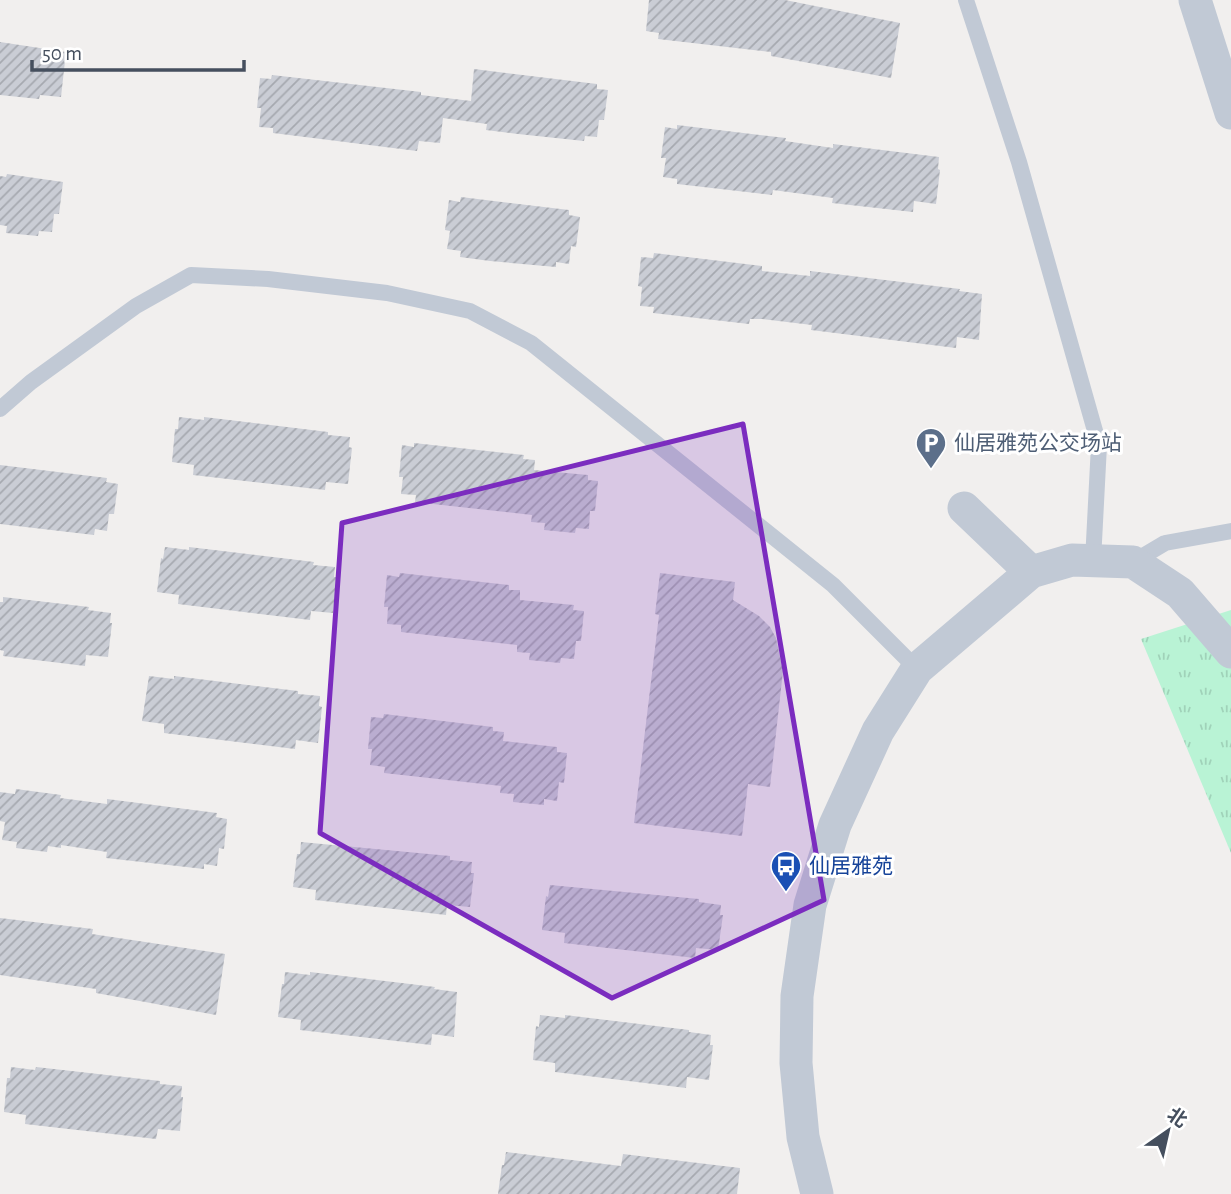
<svg xmlns="http://www.w3.org/2000/svg" width="1231" height="1194" viewBox="0 0 1231 1194" font-family="'Alegreya Sans','Noto Sans SC',sans-serif">
<style>
.park{fill:url(#park-tufts)}
.building{fill:url(#building-hatch)}
.lines{fill:none;stroke-linecap:round;stroke-linejoin:round}
.service{stroke:#c1c9d5;stroke-width:16}
.minor{stroke:#c1c9d5;stroke-width:33}
.marked{fill:#7b2cbf;fill-opacity:0.2;stroke:#7b2cbf;stroke-width:5;stroke-linejoin:round}
.labels{text-anchor:middle;dominant-baseline:central;stroke-width:6;stroke-linejoin:round;paint-order:stroke}
.service-label{font-size:21px;fill:#4e5e75;stroke:#fff;text-anchor:start}
.transit-label{font-size:21px;fill:#164399;stroke:#fff;text-anchor:start}
</style>
<defs>
<pattern id="park-tufts" width="24" height="20" patternUnits="userSpaceOnUse" patternTransform="scale(1.75)"><rect width="24" height="20" fill="#b9f3d5"/><path d="M3 7l-1-3M5 7V3M7 7l1-3M15 17l-1-3M17 17v-4M19 17l1-3" fill="none" stroke="#a0d2b9"/></pattern>
<pattern id="building-hatch" width="6" height="6" patternUnits="userSpaceOnUse" patternTransform="scale(1.75)"><rect width="6" height="6" fill="#cacdd5"/><path d="M-1 1l2-2M0 6l6-6M5 7l2-2" fill="none" stroke="#a6a9b0"/></pattern>
</defs>
<rect width="100%" height="100%" fill="#f1efee"/>
<path class="park" d="M1231,610V853L1141,639Z"/>
<path class="building" d="M649,0H785L900,23L891,78L771,56V52L658,39L659,33L646,31Z
M0,42L66,52L61,97L40,95L39,99L0,95Z
M474,69L597,84V89L608,90L604,120H599L597,137L585,136L584,141L518,134L486,130L487,124L443,118L440,143L419,141L417,151L273,133V128L259,127L261,108H257L260,78L271,79L272,75L421,92V95L471,101Z
M677,125L786,138L785,141L833,148V144L939,157L938,169L940,170L936,204L914,201L913,212L832,203L833,198L773,190L772,195L677,184V179L663,177L666,158H661L665,127L677,129Z
M7,174L63,182L59,214H54L52,232L39,231L38,236L6,233L7,226L0,225V176L6,177Z
M461,197L569,210V215L580,217L576,247L571,246L569,264L556,262V267L490,261L460,257L461,251L447,249L450,231L445,230L449,200L460,202Z
M654,253L762,266V271L810,276V271L960,289L959,291L982,294L979,340L957,337L956,348L811,330L812,325L762,319H750L749,324L653,313L654,307L640,306L642,287L638,286L641,257L653,258Z
M179,417L204,420V417L328,432V435L350,437L349,447L352,448L348,484L326,482L325,490L193,475L194,465L172,462L175,429H178Z
M414,443L524,455L523,459L535,460L534,470L588,475V480L598,481L595,511H590L589,529L576,528L575,533L544,530L545,523L531,522L532,515L415,502L416,495L401,494L403,477H399L402,445L414,447Z
M0,465L107,478L106,482L118,484L114,514H109L107,531L95,529L94,535L0,524Z
M165,547L189,550V547L314,562L313,565L335,567L334,577H337L333,613L311,611L310,620L178,604L179,595L157,592L161,558L163,559Z
M400,573L509,585V590H520V600L574,605L573,610L584,611L581,641H576L574,659L561,658L560,663L529,660L530,653L517,652V645L401,632V625L387,624L388,607H384L387,575L399,577Z
M660,573L735,582L733,600L759,616L770,627L776,638L783,671L770,787L748,784L742,836L634,823L659,615L655,614Z
M3,597L89,607L88,610L111,613L110,623H112L108,657L86,655L85,666L3,656L4,651L0,650V602H3Z
M149,676L174,679V676L298,691V694L320,696L319,706L322,707L318,743L296,740L295,749L164,733V724L142,721Z
M384,714L493,727V731L504,732L503,741L557,747V752L567,753L564,783L559,782L557,801L544,799V805L513,802L514,794L500,793L501,786L384,773L385,767L370,765L372,749H368L371,717L383,718Z
M16,789L61,795L60,798L107,804V799L217,813L216,817L227,819L224,849L219,848L217,866L204,864V869L106,858L107,852L61,845V848L48,846L47,852L16,848L17,842L2,840L5,822L0,821V792L15,794Z
M301,842L450,856V860L472,862L471,873H474L470,907L447,905L446,915L315,900L316,890L293,887L297,854H300Z
M550,885L699,899V902L721,905L720,915H723L718,950L696,948L695,958L564,943L565,933L542,930L546,896L548,897Z
M0,918L93,929L92,934L225,954L216,1015L96,993V989L0,975Z
M285,972L310,975V972L435,987L434,989L457,992L454,1037L432,1034L431,1045L300,1030L301,1020L278,1017L282,984H284Z
M540,1015L565,1018V1015L689,1030V1032L711,1035L710,1045H713L709,1080L687,1077L686,1088L555,1072V1063L533,1060L536,1026L539,1027Z
M11,1067L35,1070L36,1067L160,1081V1084L182,1086L181,1097H183L180,1131L158,1129L156,1139L25,1124L26,1115L4,1112L7,1078H10Z
M506,1152L621,1166L623,1154L740,1168L737,1194H498L502,1165H504Z"/>
<g class="lines">
<path class="service" d="M966,0L1019,162L1099,445L1093,561
M0,409L31,382L136,306L191,275L268,279L387,293L470,311L531,343L833,585L917,669
M1133,562L1165,543L1231,531"/>
<path class="minor" d="M1195,0L1231,113
M964,508L1031,572
M817,1194L803,1137L796,1063L797,996L810,905L835,825L878,731L917,669L1031,572L1072,560L1133,562L1180,593L1231,652"/>
</g>
<path class="marked" d="M743,424L824,900L612,998L320,833L342,523Z"/>
<defs>
<g id="parking-pin" transform="scale(1.575)"><path d="M0 17L-7.5 6A9.5 9.5 0 1 1 7.5 6Z" fill="#5c6f8a" stroke="#fff"/><path d="M-3.5-5.5H1a3.5 3.5 0 0 1 0 7H-1V5.5H-3.5ZM-1-3.4V-.6H.8a1.4 1.4 0 0 0 0-2.8Z" fill="#fff"/></g>
<g id="bus-pin" transform="scale(1.575)"><path d="M0 17L-7.5 6A9.5 9.5 0 1 1 7.5 6Z" fill="#1a4fb4" stroke="#fff"/><path d="M-5-6H5V4H4V6H2V4H-2V6H-4V4H-5ZM-3.5-4V0h7V-4ZM-3.5 1.2v1.5H-2V1.2ZM2 1.2v1.5H3.5V1.2Z" fill="#fff"/></g>
</defs>
<g fill-rule="evenodd">
<use href="#parking-pin" x="931" y="443"/>
<use href="#bus-pin" x="786" y="866"/>
</g>
<g class="labels">
<g class="service-label">
<text x="954" y="443">仙居雅苑公交场站</text>
</g>
<g class="transit-label">
<text x="809" y="866">仙居雅苑</text>
</g>
</g>
<g transform="translate(1168 1131) rotate(34)" stroke="#ffffff" stroke-width="5" paint-order="stroke">
<path d="M0-5L12 26L0 18L-12 26Z" fill="#454f5e"/>
<text y="-10" font-size="19" font-weight="bold" text-anchor="middle" fill="#454f5e">北</text>
</g>
<path d="M32 60v10h212v-10" fill="none" stroke="#454f5e" stroke-width="3.5"/>
<text x="42" y="60" font-size="21" fill="#454f5e" stroke="#ffffff" stroke-width="5" paint-order="stroke">50 m</text>
</svg>
